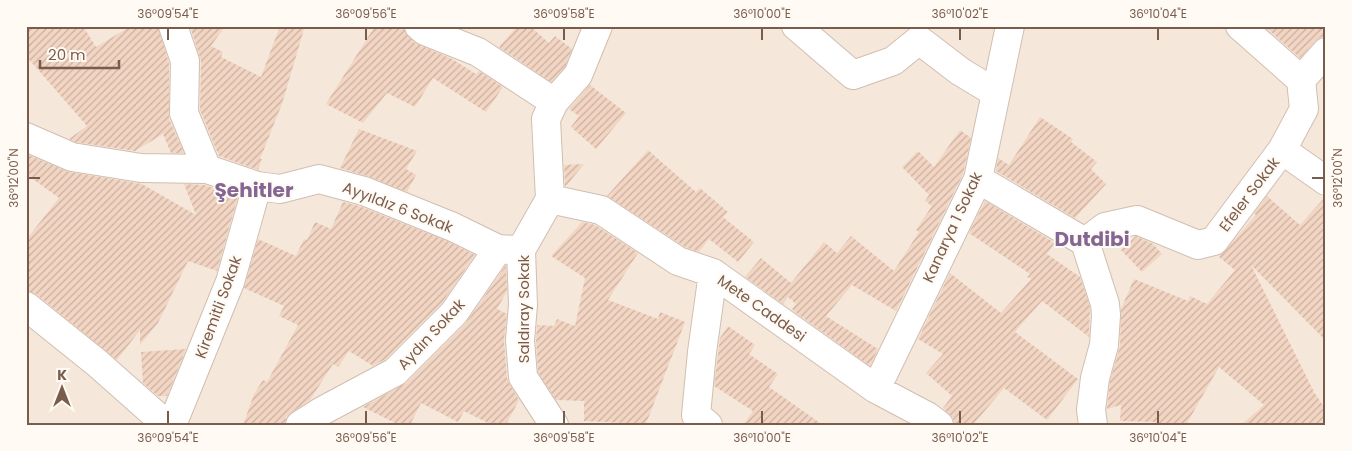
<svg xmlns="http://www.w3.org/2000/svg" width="1352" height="451" viewBox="0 0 1352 451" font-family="Poppins,sans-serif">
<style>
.residential{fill:#f5e8da}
.building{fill:url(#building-hatch)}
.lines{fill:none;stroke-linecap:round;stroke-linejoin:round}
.minor-casing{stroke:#d1beb0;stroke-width:30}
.minor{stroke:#fff;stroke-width:28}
.ticks{fill:none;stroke:#7a5c4d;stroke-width:2}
.labels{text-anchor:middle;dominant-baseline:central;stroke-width:4;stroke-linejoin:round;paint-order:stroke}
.street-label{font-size:15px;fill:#7a5c4d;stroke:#fffaf3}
.district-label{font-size:20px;font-weight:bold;fill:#846695;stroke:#fffaf3}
.neatline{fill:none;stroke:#7a5c4d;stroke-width:2}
.ticks-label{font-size:12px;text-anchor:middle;fill:#7a5c4d}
</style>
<defs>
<pattern id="building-hatch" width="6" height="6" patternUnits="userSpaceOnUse" patternTransform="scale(1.25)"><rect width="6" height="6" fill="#f3d5c3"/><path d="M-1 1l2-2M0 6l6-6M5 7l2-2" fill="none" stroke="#cab0a1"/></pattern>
</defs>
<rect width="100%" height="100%" fill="#fdf6ec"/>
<path class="residential" d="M26,26H1326V425H26Z"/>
<path class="building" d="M26,26H83L96,47L131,26H158L169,63V119L184,153H171L163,134L135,151L76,142L69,139L87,126L26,56Z
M190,26H225L211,46L223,52L221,57L261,77L280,26H305L282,104L260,159H262L258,170L219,156L200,110L201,61Z
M375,26H404L405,32L415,43L452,59L476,74L479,71L503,87L486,112L433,78L415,107L387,93L363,123L326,104Z
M517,26H530L549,43L555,36L572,49L565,67L551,82L499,47Z
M1264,26H1326V37H1321L1315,41L1300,58Z
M590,85L626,113L596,149L571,127L579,116L569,109Z
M1040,117L1073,139L1071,142L1097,162L1091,169L1106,184L1075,218L996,171L998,158L1009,165Z
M359,129L417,151L406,169L416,175L407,192L370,177L340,168Z
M960,130L971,138L963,174L896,311L852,285L826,316L878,349L870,366L795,312L792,309L796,304L788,297L783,304L745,277L761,258L791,283L824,242L837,253L851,236L894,271L919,232L916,230L932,206L925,201L929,195L902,167L918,151L934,167Z
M648,150L696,192L700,188L728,212L723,217L754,242L738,262L709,239L699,252L685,247L607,196Z
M26,154L69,172L142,184L196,215L184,184L204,185L238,196L217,271L188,261L158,323L140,345V330L117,360L36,294L26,291V240L59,198L26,174Z
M584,164L566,186H565L564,165Z
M1267,196L1300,225L1326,196V341L1251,265L1314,392L1326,410V425H1241L1264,405L1219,367L1186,425H1153L1155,422L1120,421L1121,405L1107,409L1110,381L1120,346L1121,309L1134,279L1188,301L1190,296L1207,304L1235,270L1219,257L1256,215L1254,213Z
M985,201L1055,243L1047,254L1080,277L1090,307L1089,337L1042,301L1015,332L1078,379L1047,420L1004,388L973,425H954L953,418L943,408L952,396L926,373L943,354L918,339L950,273L1001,313L1031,279L1027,277L1030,274L969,233Z
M343,202L359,206L447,241L475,255L442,303L386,359L373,366L349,351L338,367L333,364L310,400L292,412L286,417L285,425H243L254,394L263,380L267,382L298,325L279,316L284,306L244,288L258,239L296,256L304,239L307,240L315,222L331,229Z
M582,222L595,225L638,253L608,300L658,319L660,312L685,322L646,424L584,421V401L556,400L538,372L536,340L537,325L554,326L557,319L575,326L585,278L551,256Z
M1136,236L1153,244L1162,254L1142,272L1121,250Z
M506,265L507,291L497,309L507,314L504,341L507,378L510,385L519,400L506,425H492L464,411L458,422L421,403L410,425H399L363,407L406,383L465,324Z
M728,326L755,345L749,354L778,374L769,387L823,425H743L753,411L714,386L720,338Z
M186,349L167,396H158L143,383L141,352Z"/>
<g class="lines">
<g class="minor-casing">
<path id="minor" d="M173,26L185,61L184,113L207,169
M419,26L425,31L478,52L554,102
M796,26L853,75L893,61L919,40L961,72L996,93
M1240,26L1301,80
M26,137L72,157L141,168L207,169L257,186L280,189L319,179L364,191L453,227L498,249
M1282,150L1326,181
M978,179L1085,242L1105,304L1106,315L1104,345L1095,378L1091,410L1093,425
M550,199L601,210L678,261L713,273L876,389L927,416L939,425
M1085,242L1105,227L1137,220L1198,245L1214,241L1282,150L1304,109L1301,80L1326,52
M26,306L97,363L167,425
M876,389L978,179L1010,26
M172,425L230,282L257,186
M300,425L322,411L395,372L454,313L498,249L516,250
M554,425L523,377L520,340L523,305L521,250L550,199L546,119L554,102L578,75L598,26
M708,425L696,415L702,352L713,273"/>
</g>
<use href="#minor" class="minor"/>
</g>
<path class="ticks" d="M168,28V40M366,28V40M564,28V40M762,28V40M960,28V40M1158,28V40M28,178H40M1312,178H1324M168,411V424M366,411V424M564,411V424M762,411V424M960,411V424M1158,411V424"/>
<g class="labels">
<g class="street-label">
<text transform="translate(1249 194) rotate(-53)">Efeler Sokak</text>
<text transform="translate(398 207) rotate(21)">Ayyıldız 6 Sokak</text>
<text transform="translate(952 227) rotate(-65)">Kanarya 1 Sokak</text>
<text transform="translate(218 307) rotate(-70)">Kiremitli Sokak</text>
<text transform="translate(762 308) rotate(35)">Mete Caddesi</text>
<text transform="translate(523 309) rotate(-90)">Saldıray Sokak</text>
<text transform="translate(431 334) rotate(-47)">Aydın Sokak</text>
</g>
<g class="district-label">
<text x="254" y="190">Şehitler</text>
<text x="1092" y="239">Dutdibi</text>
</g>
</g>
<rect width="1352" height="451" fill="none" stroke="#fffaf3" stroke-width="55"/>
<g transform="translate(62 388)" stroke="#fffaf3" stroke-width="4" paint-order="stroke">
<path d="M0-4L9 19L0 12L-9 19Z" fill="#7a5c4d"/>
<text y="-8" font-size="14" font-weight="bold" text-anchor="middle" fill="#7a5c4d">K</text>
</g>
<path d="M40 60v8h79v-8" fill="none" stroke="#7a5c4d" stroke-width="2.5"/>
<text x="48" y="60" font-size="15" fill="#7a5c4d" stroke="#fffaf3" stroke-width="4" paint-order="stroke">20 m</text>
<rect x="28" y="28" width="1296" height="396" class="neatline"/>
<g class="ticks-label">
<text x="168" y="18">36°09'54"E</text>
<text x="366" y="18">36°09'56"E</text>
<text x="564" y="18">36°09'58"E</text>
<text x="762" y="18">36°10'00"E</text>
<text x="960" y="18">36°10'02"E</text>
<text x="1158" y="18">36°10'04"E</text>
<text transform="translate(14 178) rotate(-90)" y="4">36°12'00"N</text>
<text transform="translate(1338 178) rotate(-90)" y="4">36°12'00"N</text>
<text x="168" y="442">36°09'54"E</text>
<text x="366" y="442">36°09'56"E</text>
<text x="564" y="442">36°09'58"E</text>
<text x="762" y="442">36°10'00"E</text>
<text x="960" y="442">36°10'02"E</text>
<text x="1158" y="442">36°10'04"E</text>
</g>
</svg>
